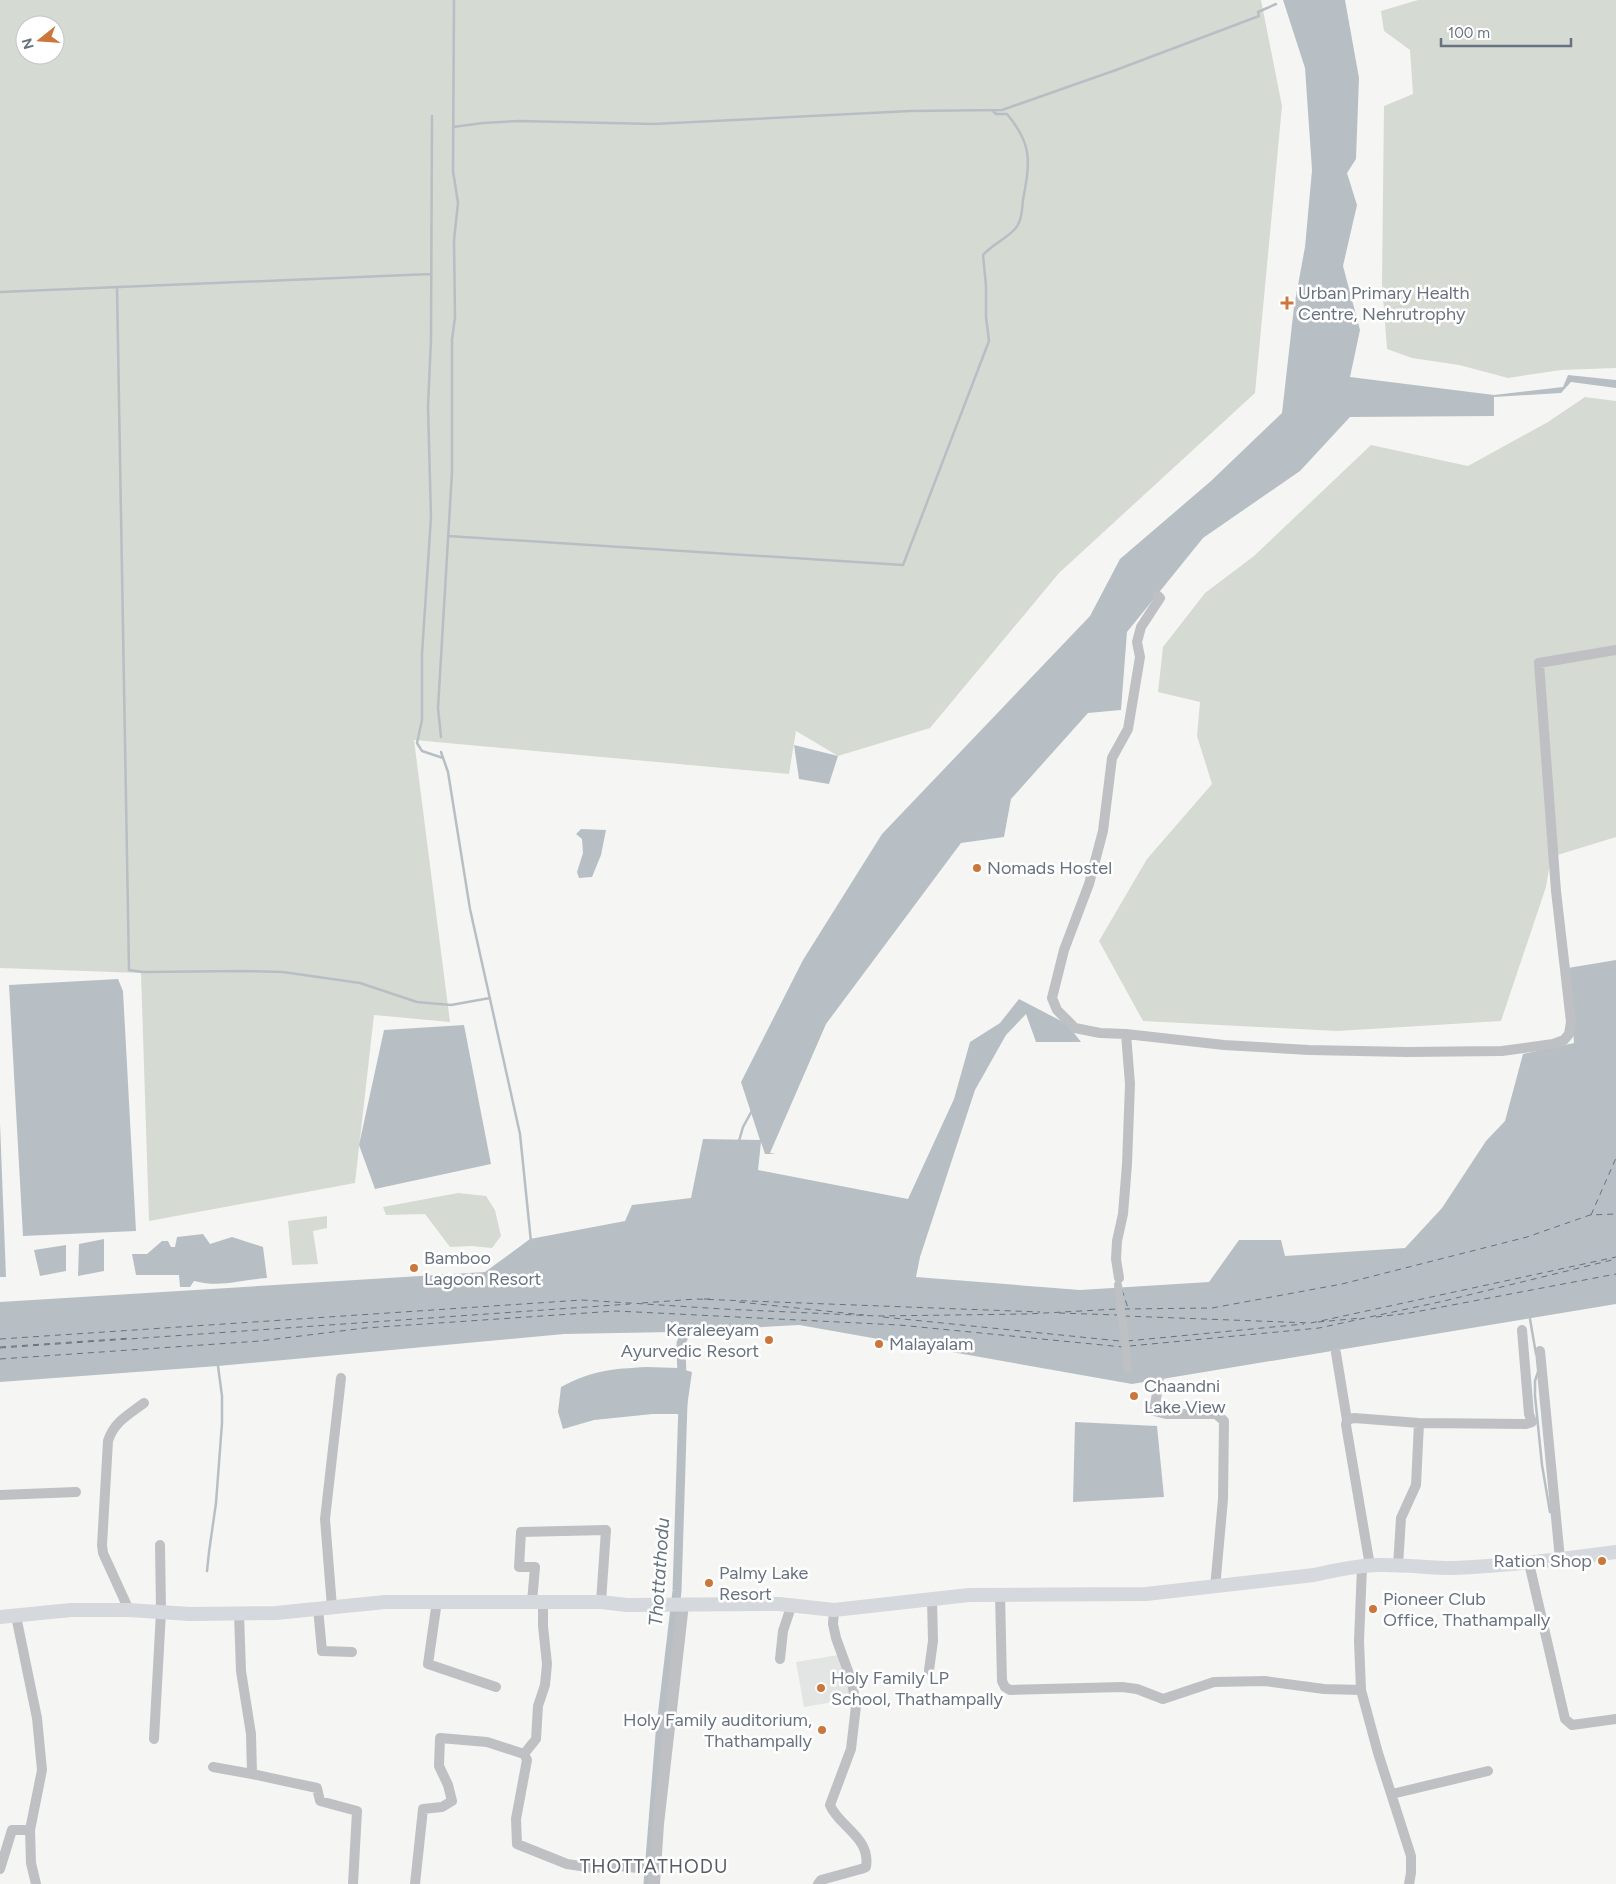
<svg xmlns="http://www.w3.org/2000/svg" width="1616" height="1884" viewBox="0 0 1616 1884" font-family="Figtree,sans-serif">
<style>
.built{fill:#e3e5e4}
.green{fill:#d5dad3;fill-rule:evenodd}
.water{fill:#b7bfc5}
.lines{fill:none;stroke-linecap:round;stroke-linejoin:round}
.stream{stroke:#b7bfc5;stroke-width:2.5}
.canal{stroke:#b7bfc5;stroke-width:9}
.ferry{stroke:#64737d;stroke-width:1;stroke-dasharray:6 5;stroke-linecap:butt}
.pedestrian{stroke:#bec0c4;stroke-width:8}
.minor{stroke:#bec0c4;stroke-width:10}
.tertiary{stroke:#bec0c4;stroke-width:12}
.secondary{stroke:#d5d8dc;stroke-width:14}
.poi-dot{fill:#cd763c;stroke:#fff;stroke-width:2}
.labels{text-anchor:middle;dominant-baseline:central;stroke-width:5;stroke-linejoin:round;paint-order:stroke}
.poi-label{font-size:18px;fill:#697280;stroke:#fff;text-anchor:start}
.water-label{font-size:19px;font-style:italic;fill:#64737d;stroke:#fff}
.neighbourhood-label{font-size:19px;letter-spacing:1px;fill:#565c67;stroke:#fff}
</style>
<rect width="100%" height="100%" fill="#f5f6f3"/>
<path class="built" d="M844,1654L851,1699L804,1707L796,1662Z"/>
<path class="green" d="M0,0H1261L1282,106L1255,393L1059,573L930,728L838,756L796,731L789,774L414,740L450,1022L374,1015L355,1183L149,1221L141,973L0,968ZM25,25H55V55H25Z
M1418,0H1616V368L1561,370L1508,378L1459,365L1412,358L1387,349L1382,283L1384,106L1413,94L1410,50L1384,31L1381,11Z
M1585,397L1616,401V837L1551,857L1546,887L1501,1021L1337,1031L1143,1021L1099,941L1147,859L1212,784L1197,736L1200,702L1158,692L1163,647L1205,593L1254,556L1371,445L1468,466L1548,422Z
M458,1193L486,1196L495,1210L501,1236L492,1248L472,1246L450,1247L425,1214L386,1215L383,1207Z
M327,1216V1228L313,1231L318,1264L292,1265L288,1221Z"/>
<path class="water" d="M1283,0H1345L1359,78L1356,159L1347,173L1357,205L1343,266L1360,330L1350,377L1494,395L1563,387L1568,375L1616,380V388L1571,382L1561,393L1494,397V416L1350,417L1300,471L1203,538L1127,632L1121,710L1088,713L1011,799L1004,837L961,843L826,1024L770,1153L776,1154H765L761,1142L758,1170L908,1199L954,1099L970,1042L1000,1023L1019,999L1067,1024L1081,1042H1036L1026,1014L1006,1035L975,1090L920,1257L916,1277L1080,1290L1209,1282L1239,1240H1281L1285,1256L1405,1248L1442,1208L1486,1141L1505,1121L1523,1054L1574,1043L1568,968L1616,960V1304L1132,1384L799,1325L673,1332L564,1334L218,1366L0,1382V1302L485,1272L530,1239L625,1221L632,1205L691,1198L703,1139L760,1140L741,1082L803,960L882,834L1090,616L1120,559L1211,481L1282,413L1294,307L1305,247L1312,170L1305,68Z
M794,745L838,756L829,784L799,779Z
M581,829L606,830L601,855L592,877L579,878L577,872L583,853L582,839L576,834Z
M118,979L123,991L136,1231L23,1236L9,985Z
M464,1025L491,1164L375,1189L359,1145L384,1030Z
M0,1123L6,1277H0Z
M203,1234L210,1244L232,1237L263,1247L267,1278C239,1280 222,1288 194,1281L190,1287H180L179,1275H136L132,1254H147L162,1241H168L171,1247H175L177,1237Z
M104,1239V1271L78,1276L79,1244Z
M66,1245V1271L40,1276L34,1250Z
M647,1367L678,1368L692,1372L686,1414H653L594,1420L563,1429L558,1412L561,1387C593,1370 611,1369 647,1367Z
M1075,1422L1157,1426L1164,1497L1073,1502Z"/>
<g class="lines">
<path class="stream" d="M432,116L431,339L428,407L431,517L422,654V720L417,743L422,751L443,758
M453,127L483,123L519,121L654,124L910,111L1002,110L1116,70L1259,16L1258,12L1276,4
M117,287L129,970L143,972L244,971L283,972L360,983L417,1002L451,1005L490,998
M0,292L431,274
M448,536L903,565L989,341L986,317V286L983,255C993,244 1006,239 1015,229C1022,221 1022,209 1023,200C1030,162 1033,145 1007,114H996L992,110
M441,737L438,708L452,472V340L455,317L454,240L458,203L453,171L454,0
M441,752L448,772L470,909L520,1134L531,1242
M739,1141L743,1127L754,1107
M1530,1319L1536,1354
M1538,1372L1535,1381V1396L1542,1465L1550,1512
M207,1571L209,1552L216,1503L222,1423V1396L218,1366"/>
<path class="canal" d="M682,1380L681,1343L691,1321
M648,1884L660,1734L677,1591L683,1403"/>
<path class="ferry" d="M1591,1215L1616,1158
M1122,1290L1128,1308
M704,1299H715
M739,1302L864,1315
M642,1303L696,1299L1040,1312
M1124,1309L1212,1308L1342,1284L1527,1237L1590,1215L1616,1214
M1059,1313L1117,1315
M1124,1316L1311,1323L1616,1257
M883,1317L1120,1341
M1376,1317L1410,1313L1616,1274
M1318,1322L1362,1318
M0,1339L582,1300L723,1309L877,1316L1027,1314L1117,1309
M1127,1341L1304,1324
M1130,1346L1319,1328L1444,1301L1616,1259
M0,1347L131,1338
M0,1348L630,1304
M0,1359L260,1341L365,1328L616,1311L899,1325L1123,1347"/>
<path class="pedestrian" d="M1118,1285L1128,1369"/>
<path class="minor" d="M1126,1034L1100,1033L1075,1028L1057,1010L1052,998L1064,950L1089,884L1103,831L1112,758L1128,729L1140,657L1137,642L1141,627L1160,598L1158,596
M1119,1278L1116,1259L1117,1241L1123,1214L1127,1164L1130,1084L1126,1034L1224,1045L1309,1050L1407,1052L1502,1051L1553,1044L1564,1040L1569,1034L1571,1022L1556,891L1539,663L1616,650
M1540,1351L1560,1559
M1336,1353L1347,1420
M1159,1381L1154,1411L1166,1414H1216L1224,1421L1223,1499L1215,1588
M0,1495L76,1492
M1529,1563L1565,1719L1572,1725L1616,1719
M1370,1566L1346,1425L1347,1420L1354,1418L1419,1423L1526,1424L1532,1422L1529,1414L1522,1330
M1398,1566L1401,1518L1416,1485L1419,1423
M1362,1567L1359,1641L1361,1690L1378,1753L1411,1856V1873L1409,1884
M1000,1594L1002,1681L1005,1687L1010,1690L1122,1687L1137,1689L1163,1699L1214,1682L1265,1681L1324,1689L1361,1690
M437,1601L428,1664L496,1687
M532,1602L535,1567H519L521,1532L606,1530L601,1602
M332,1607L325,1519L341,1378
M318,1608L322,1651L352,1652
M129,1610L103,1553L102,1545L108,1441C114,1422 128,1415 144,1403
M239,1614L241,1671L251,1734L252,1774L317,1788L320,1801L357,1811L353,1884
M16,1616L37,1718L42,1770L30,1830L31,1863L36,1884
M780,1659L783,1631L792,1604
M929,1670L933,1641L932,1600
M154,1739L161,1612L160,1545
M524,1754L527,1760L516,1819L517,1844L567,1864L594,1868L620,1866L656,1870
M213,1767L252,1774
M1392,1794L1488,1771
M0,1869L12,1830H30
M415,1884L423,1809L442,1807L452,1801L448,1785L439,1766L440,1738L487,1742L524,1754L536,1739L538,1706L545,1685L547,1664L543,1626V1602
M818,1884L821,1880L861,1869L866,1867C871,1837 838,1826 830,1805L851,1749L856,1706L852,1682L836,1638L833,1624L834,1610"/>
<path class="tertiary" d="M654,1884L658,1824L683,1604"/>
<path class="secondary" d="M0,1617L71,1610H129L190,1614L276,1613L385,1602H601L627,1605L779,1604L834,1610L969,1595L1146,1594L1314,1575C1335,1570 1356,1566 1377,1565C1403,1564 1428,1568 1453,1568C1508,1566 1562,1559 1616,1552"/>
</g>
<g class="poi-dot">
<path d="M1284.5 295.5h5v5h5v5h-5v5h-5v-5h-5v-5h5z"/>
<circle cx="977" cy="868" r="5"/>
<circle cx="414" cy="1268" r="5"/>
<circle cx="769" cy="1340" r="5"/>
<circle cx="879" cy="1344" r="5"/>
<circle cx="1134" cy="1396" r="5"/>
<circle cx="1602" cy="1561" r="5"/>
<circle cx="709" cy="1583" r="5"/>
<circle cx="1373" cy="1609" r="5"/>
<circle cx="821" cy="1688" r="5"/>
<circle cx="822" cy="1730" r="5"/>
</g>
<g class="labels">
<g class="poi-label">
<text x="1298" y="293">Urban Primary Health<tspan x="1298" dy="21">Centre, Nehrutrophy</tspan></text>
<text x="987" y="868">Nomads Hostel</text>
<text x="424" y="1258">Bamboo<tspan x="424" dy="21">Lagoon Resort</tspan></text>
<text x="759" y="1330" text-anchor="end">Keraleeyam<tspan x="759" dy="21">Ayurvedic Resort</tspan></text>
<text x="889" y="1344">Malayalam</text>
<text x="1144" y="1386">Chaandni<tspan x="1144" dy="21">Lake View</tspan></text>
<text x="1592" y="1561" text-anchor="end">Ration Shop</text>
<text x="719" y="1573">Palmy Lake<tspan x="719" dy="21">Resort</tspan></text>
<text x="1383" y="1599">Pioneer Club<tspan x="1383" dy="21">Office, Thathampally</tspan></text>
<text x="831" y="1678">Holy Family LP<tspan x="831" dy="21">School, Thathampally</tspan></text>
<text x="812" y="1720" text-anchor="end">Holy Family auditorium,<tspan x="812" dy="21">Thathampally</tspan></text>
</g>
<g class="water-label">
<text transform="translate(659 1572) rotate(-86)">Thottathodu</text>
</g>
<g class="neighbourhood-label">
<text x="654" y="1866">THOTTATHODU</text>
</g>
</g>
<g transform="translate(40 40) rotate(253)"><circle r="24" fill="#ffffff" stroke="#c3c7cc"/>
<path d="M0-4L9 19L0 12L-9 19Z" fill="#cd763c"/>
<text y="-8" font-size="14" font-weight="bold" text-anchor="middle" fill="#697280">N</text>
</g>
<path d="M1441 38v8h130v-8" fill="none" stroke="#697280" stroke-width="2.5"/>
<text x="1448" y="38" font-size="15" fill="#697280" stroke="#ffffff" stroke-width="4" paint-order="stroke">100 m</text>
</svg>
